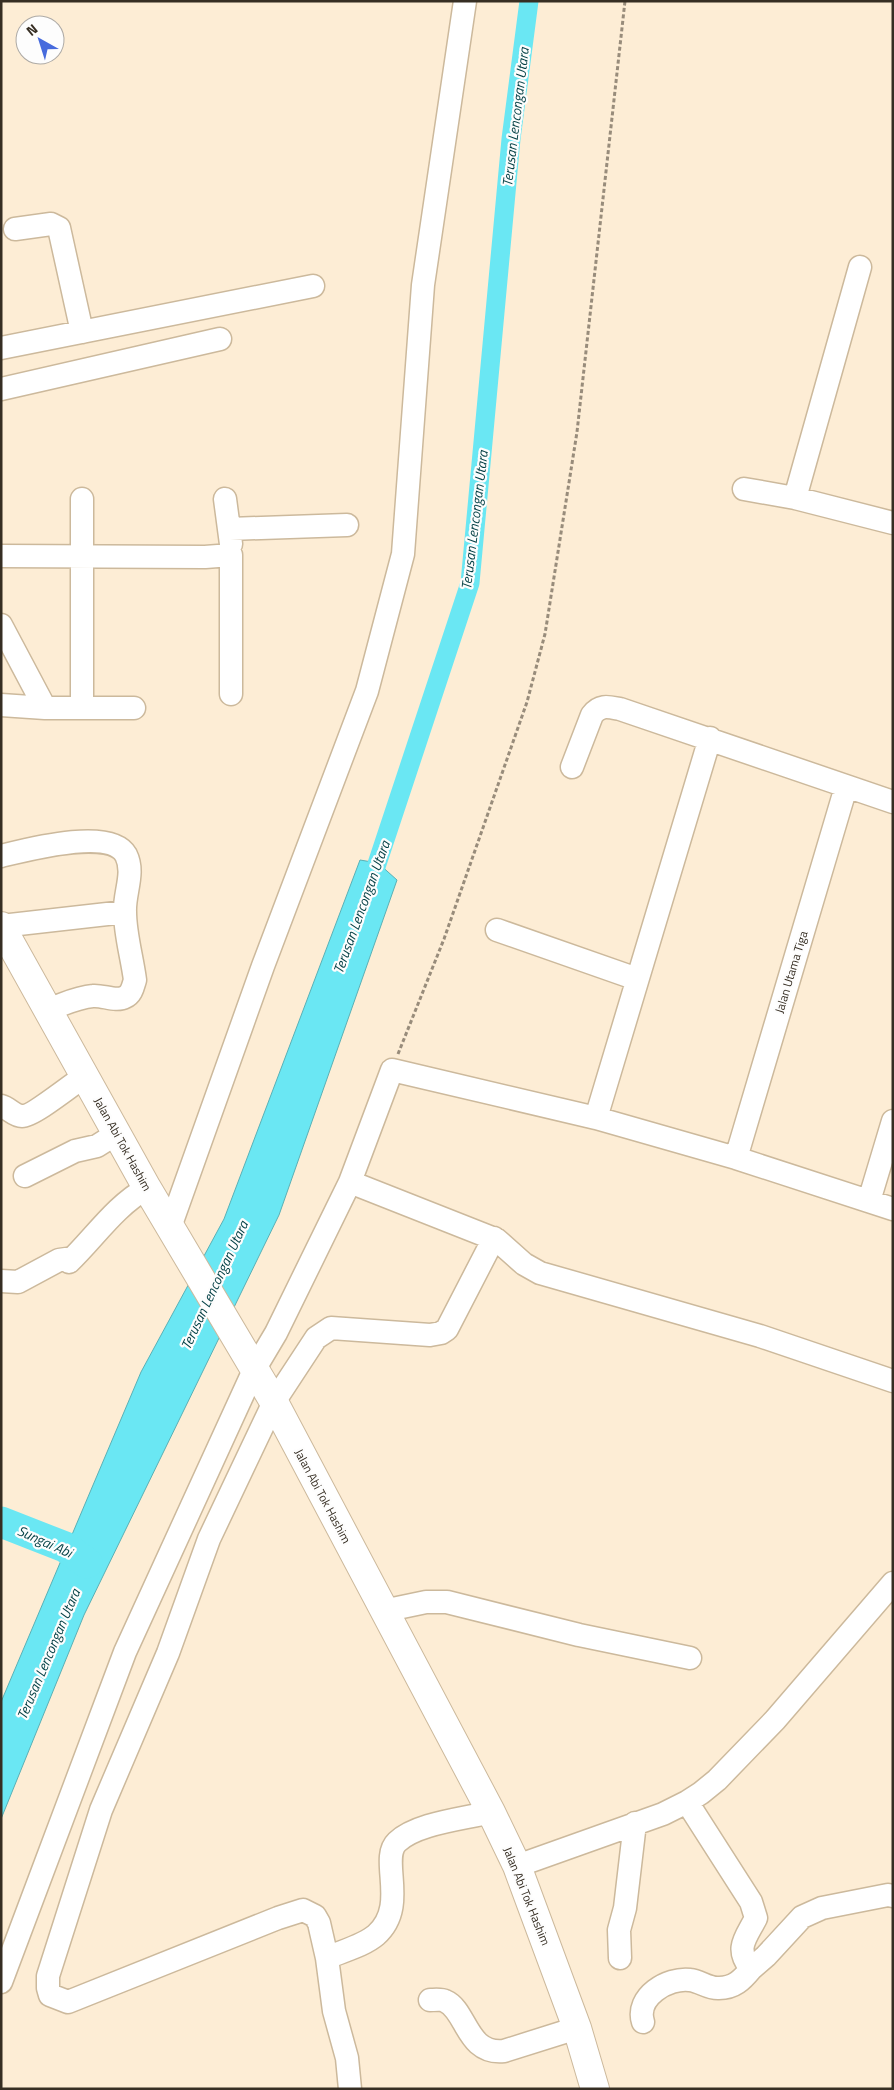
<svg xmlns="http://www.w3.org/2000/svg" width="894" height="2090" viewBox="0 0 894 2090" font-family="'Titillium Web',sans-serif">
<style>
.water{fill:#6ae7f3;stroke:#5ab0b5}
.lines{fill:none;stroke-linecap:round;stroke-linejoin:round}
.canal{stroke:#6ae7f3;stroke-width:19}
.river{stroke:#6ae7f3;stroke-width:31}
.minor-casing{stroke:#ccb99c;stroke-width:25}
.major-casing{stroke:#ccb99c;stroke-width:30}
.path{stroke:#988c7b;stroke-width:3;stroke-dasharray:4 2.5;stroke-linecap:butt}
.minor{stroke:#fff;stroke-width:22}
.major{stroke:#fff;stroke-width:28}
.labels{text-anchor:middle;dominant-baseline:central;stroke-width:4.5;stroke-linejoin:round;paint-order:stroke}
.street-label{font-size:12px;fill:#362e23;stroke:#fdfdfd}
.water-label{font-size:14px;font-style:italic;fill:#003e43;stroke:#fdfdfd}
</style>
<rect width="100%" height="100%" fill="#fdedd5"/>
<path class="water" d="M360,860L378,863L397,880L279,1215L84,1615L1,1819V1702L141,1372L224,1219Z"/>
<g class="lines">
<path class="canal" d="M369,888L470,583L511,139L529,1"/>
<path class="river" d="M1,1522L65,1547L87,1563"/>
<g class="minor-casing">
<path id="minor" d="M15,229L51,224L59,228L82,332
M1,348L313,286
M1,389L220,339
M744,489L795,498L893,523
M795,498L860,267
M225,499L231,544
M230,529L347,525
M1,556L205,557L231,555V694
M1,625L45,708
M1,705L45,708H134
M82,708V499
M572,767L592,715C600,704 609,707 620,709L893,802
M1,856C26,850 111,827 126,855C135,873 124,893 125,912C125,934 132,957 135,980C133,986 132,994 125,997C116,1002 103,995 93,996C77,997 62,1005 47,1010
M1,926L125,912
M497,930L637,979
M1,1106C9,1108 14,1116 22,1116C32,1117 74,1083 85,1076
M596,1118L710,738
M736,1158L846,787
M25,1176L75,1151L97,1146L116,1134
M350,1182L497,1240L524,1264L540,1273L760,1336L893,1381
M869,1201L893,1121
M170,1227L263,966L367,691L403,554L423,285L465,1
M1,1281L18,1282L59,1260L66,1259L69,1262C95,1237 115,1206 147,1188
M383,1611L426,1602H447L579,1635L690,1658
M517,1866L663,1814L687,1802L701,1793L717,1780L775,1720L893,1583
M327,1958C342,1951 363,1946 376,1935C409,1906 379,1859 397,1842C417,1823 464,1819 491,1812
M620,1958L619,1930L625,1908L635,1823
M751,1969L766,1956L802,1917L822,1908L888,1895L893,1896
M1,1982L125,1652L254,1370L276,1333L350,1182L392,1070L596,1118L736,1158L893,1209
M430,2000C434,2000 441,1999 445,2001C467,2010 466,2055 504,2051L577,2028
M643,2022C635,1997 668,1977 690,1980C700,1981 709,1989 719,1988C734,1988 742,1980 751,1969C734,1948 746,1938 756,1918L751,1902L687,1802
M350,2089L347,2058L334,2011L327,1958L319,1923L315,1916L303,1910L278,1918L68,2002L50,1995L48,1988V1976L101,1810L168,1653L209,1539L274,1402L316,1338L331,1328L430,1335L441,1333L447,1329L494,1238"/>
</g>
<g class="major-casing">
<path id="major" d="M1,926L147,1188L274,1402L491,1812L517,1866L577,2028L595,2089"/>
</g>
<path class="path" d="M398,1054L444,939L527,702L545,634L577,432L625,1"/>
<use href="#minor" class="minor"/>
<use href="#major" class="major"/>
</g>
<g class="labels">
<g class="street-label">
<text transform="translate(791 972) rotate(-73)">Jalan Utama Tiga</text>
<text transform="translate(123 1144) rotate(61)">Jalan Abi Tok Hashim</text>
<text transform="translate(323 1496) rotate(62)">Jalan Abi Tok Hashim</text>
<text transform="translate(527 1896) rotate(68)">Jalan Abi Tok Hashim</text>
</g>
<g class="water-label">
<text transform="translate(515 117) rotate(-83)">Terusan Lencongan Utara</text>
<text transform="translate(474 520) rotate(-83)">Terusan Lencongan Utara</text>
<text transform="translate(361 907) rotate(-70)">Terusan Lencongan Utara</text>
<text transform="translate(214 1285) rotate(-65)">Terusan Lencongan Utara</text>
<text transform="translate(45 1541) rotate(24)">Sungai Abi</text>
<text transform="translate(48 1654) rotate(-67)">Terusan Lencongan Utara</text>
</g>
</g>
<rect width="894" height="2090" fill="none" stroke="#362e23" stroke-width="5"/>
<g transform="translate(40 40) rotate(321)"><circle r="24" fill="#fdfdfd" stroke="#adaaa6"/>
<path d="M0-4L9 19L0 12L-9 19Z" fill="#476bdd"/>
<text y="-8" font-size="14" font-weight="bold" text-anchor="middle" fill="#362e23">N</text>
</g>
</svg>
